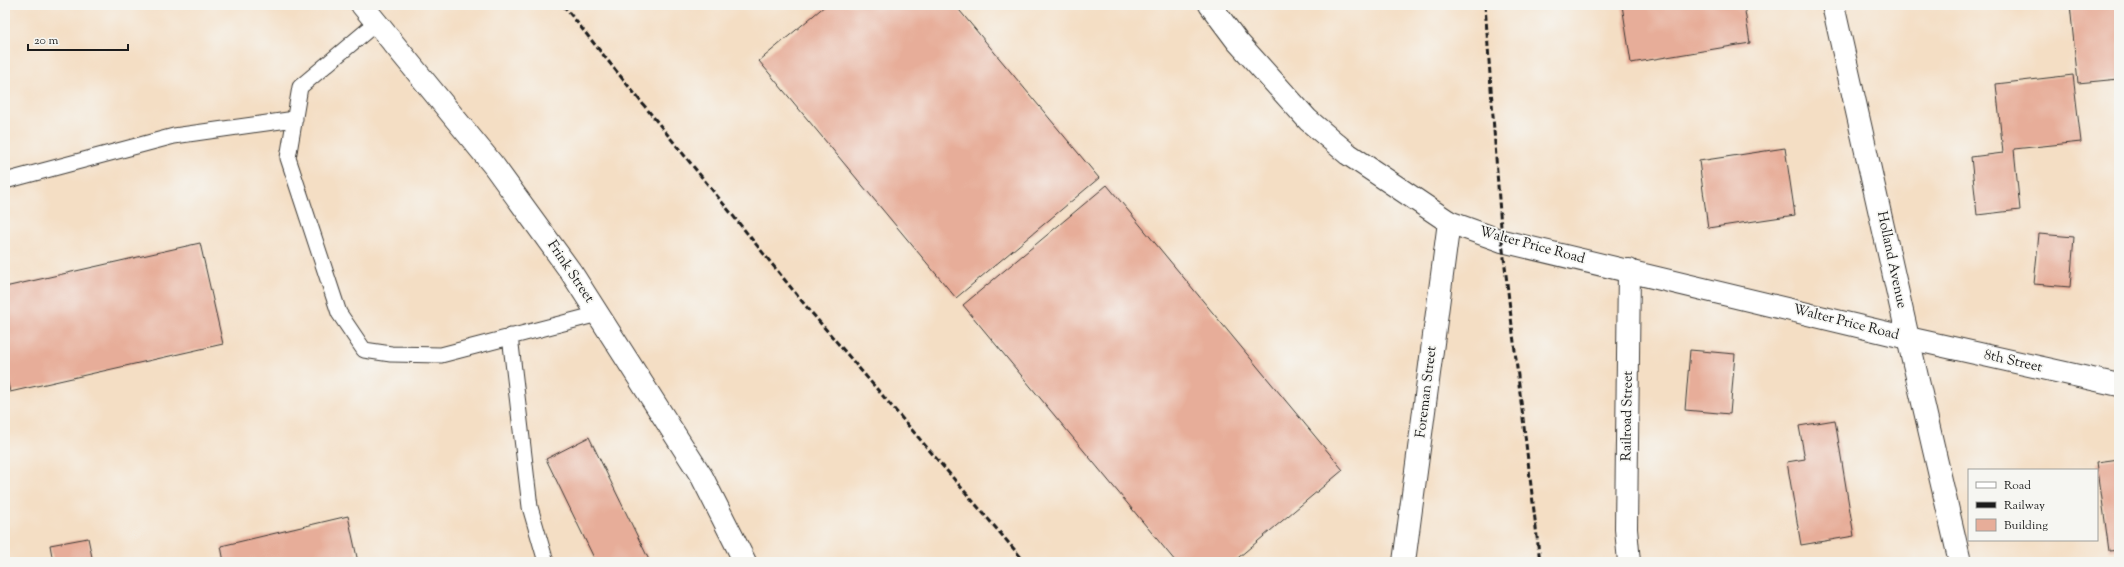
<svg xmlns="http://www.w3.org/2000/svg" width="2124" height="567" viewBox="0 0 2124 567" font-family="'Sorts Mill Goudy',serif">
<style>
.building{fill:#e7ad99}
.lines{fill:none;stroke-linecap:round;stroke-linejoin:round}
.service-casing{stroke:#3c3935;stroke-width:17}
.minor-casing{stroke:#3c3935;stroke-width:24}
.tertiary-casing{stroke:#3c3935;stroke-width:24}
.secondary-casing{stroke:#3c3935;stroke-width:24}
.service{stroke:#fff;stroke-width:15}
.minor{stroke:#fff;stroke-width:22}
.tertiary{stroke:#fff;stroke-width:22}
.secondary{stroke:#fff;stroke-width:22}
.rail{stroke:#1c1c1c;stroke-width:3;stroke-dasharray:6 3;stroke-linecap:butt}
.labels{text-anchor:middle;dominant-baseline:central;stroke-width:3.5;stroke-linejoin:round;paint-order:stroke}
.street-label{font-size:14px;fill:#1c1c1c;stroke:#f6f6f2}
</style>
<rect width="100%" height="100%" fill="#f6f6f2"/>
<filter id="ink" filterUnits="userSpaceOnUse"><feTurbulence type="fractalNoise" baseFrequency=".025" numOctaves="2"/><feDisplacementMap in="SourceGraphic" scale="8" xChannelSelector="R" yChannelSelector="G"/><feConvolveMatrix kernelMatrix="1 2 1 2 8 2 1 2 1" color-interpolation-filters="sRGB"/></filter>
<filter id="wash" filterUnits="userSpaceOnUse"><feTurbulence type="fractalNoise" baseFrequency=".012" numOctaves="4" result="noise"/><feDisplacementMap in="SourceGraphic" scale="16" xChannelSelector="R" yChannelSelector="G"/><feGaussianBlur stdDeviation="0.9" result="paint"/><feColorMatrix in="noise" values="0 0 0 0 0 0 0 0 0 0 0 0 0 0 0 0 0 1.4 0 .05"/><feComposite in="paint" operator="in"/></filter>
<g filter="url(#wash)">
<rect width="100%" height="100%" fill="#f4dec4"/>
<g id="blocks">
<path class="building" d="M826,5H955L1099,178L956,298L759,61Z
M1622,5H1744L1750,43L1631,63Z
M2070,5H2119V79L2078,83Z
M2073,75L2081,142L2014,149L2020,210L1977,215L1971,157L2003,153L1996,84Z
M1785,148L1795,215L1708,228L1699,161Z
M1107,185L1343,470L1233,562H1176L963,305Z
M2039,234L2074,237L2070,287L2034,284Z
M200,243L223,344L10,392L5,371V287Z
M1690,350L1735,354L1730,414L1685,410Z
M1835,420L1854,536L1801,545L1787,462L1805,459L1799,426Z
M589,437L650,562H596L546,459Z
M2119,459V550L2109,551L2097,462Z
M348,516L358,562H224L221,546Z
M88,538L93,562H53L50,545Z"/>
</g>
</g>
<g filter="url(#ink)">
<use href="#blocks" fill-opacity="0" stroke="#3c3935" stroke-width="1"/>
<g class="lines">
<g class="service-casing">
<path id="service" d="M376,23L300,87L288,158L339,313L364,350L391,354L441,355L598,314
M5,181L174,136L295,119
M510,336L530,507L546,562"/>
</g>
<g class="minor-casing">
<path id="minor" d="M1908,338L2119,385
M1404,562L1449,222
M1629,562L1626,529L1629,270"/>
</g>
<g class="tertiary-casing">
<path id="tertiary" d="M1210,5L1237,41L1308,120L1348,154L1449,222L1502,241L1908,338
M1833,5L1908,338L1960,562"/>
</g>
<g class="secondary-casing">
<path id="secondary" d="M362,5L494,166L571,272L702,477L745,562"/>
</g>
<use href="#service" class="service"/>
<use href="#minor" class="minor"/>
<use href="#tertiary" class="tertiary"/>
<use href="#secondary" class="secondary"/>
<path class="rail" d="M563,5L805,305L1025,562
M1485,5L1502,241L1540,562"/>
</g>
</g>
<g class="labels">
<g class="street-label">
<text transform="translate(1532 246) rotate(15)">Walter Price Road</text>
<text transform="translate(1891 260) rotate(78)">Holland Avenue</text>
<text transform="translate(570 272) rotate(56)">Frink Street</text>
<text transform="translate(1846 323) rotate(14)">Walter Price Road</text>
<text transform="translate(2013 362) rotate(13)">8th Street</text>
<text transform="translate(1427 392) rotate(-83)">Foreman Street</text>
<text transform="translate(1628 416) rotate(-89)">Railroad Street</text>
</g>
</g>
<rect width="2124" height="567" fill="none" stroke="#f6f6f2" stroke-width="20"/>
<rect x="1968" y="469" width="130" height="72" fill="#f6f6f2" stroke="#9f9f9c"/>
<rect x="1976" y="482" width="20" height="6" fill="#ffffff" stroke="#9f9f9c"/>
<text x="2004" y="489" font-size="12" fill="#1c1c1c">Road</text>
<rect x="1976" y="502" width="20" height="6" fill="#1c1c1c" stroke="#9f9f9c"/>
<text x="2004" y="509" font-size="12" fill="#1c1c1c">Railway</text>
<rect x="1976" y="519" width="20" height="12" fill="#e7ad99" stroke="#9f9f9c"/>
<text x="2004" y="529" font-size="12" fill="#1c1c1c">Building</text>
<path d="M28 44v6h100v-6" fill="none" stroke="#1c1c1c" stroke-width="2"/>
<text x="34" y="44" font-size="12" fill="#1c1c1c" stroke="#f6f6f2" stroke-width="3" paint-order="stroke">20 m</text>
</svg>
